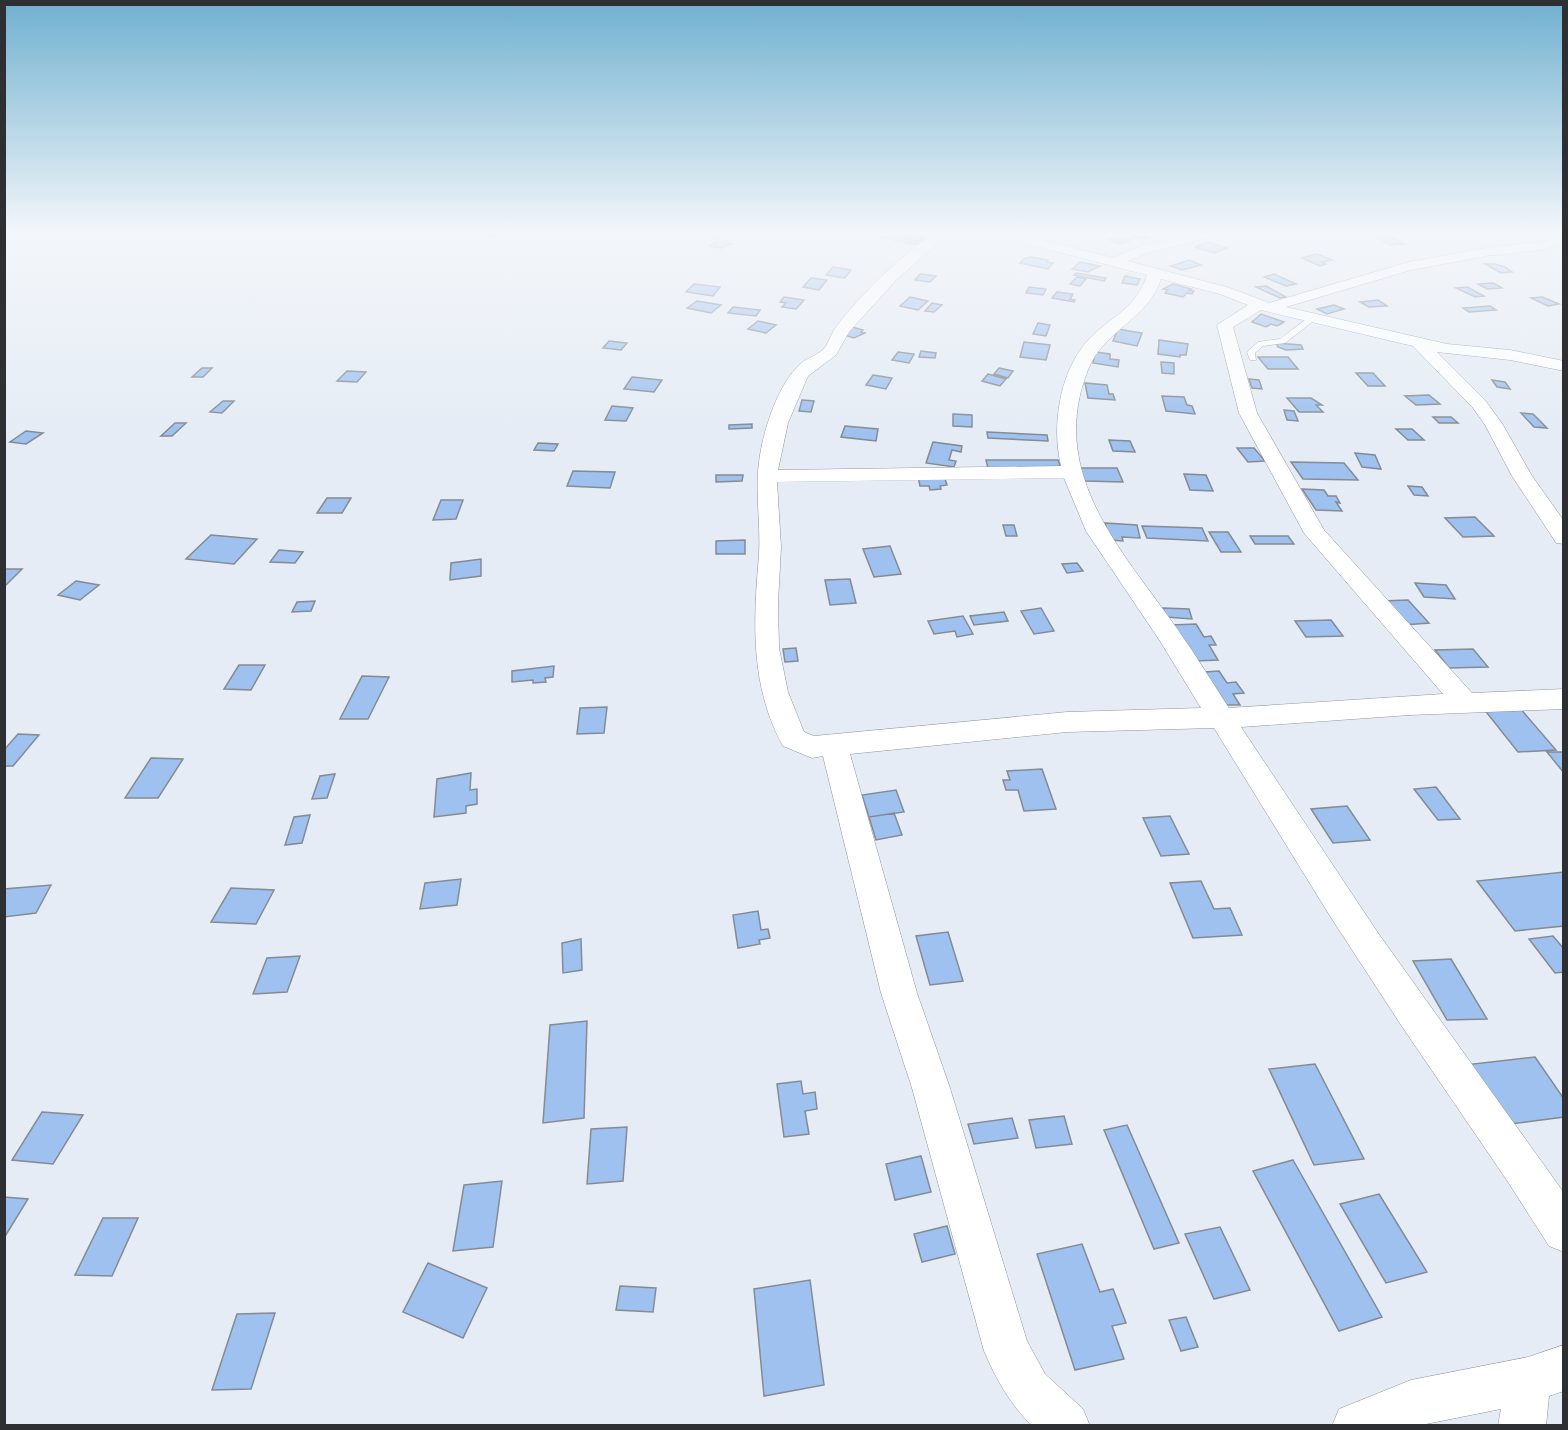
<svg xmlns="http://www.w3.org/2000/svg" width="1568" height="1430" viewBox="0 0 1568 1430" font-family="'Source Serif 4',serif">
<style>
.building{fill:#9ec1ef;stroke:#858b93;stroke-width:1.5}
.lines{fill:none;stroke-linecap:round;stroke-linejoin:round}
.service-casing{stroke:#8e949c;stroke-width:1}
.minor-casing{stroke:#8e949c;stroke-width:1}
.service{fill:#fff;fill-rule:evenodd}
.minor{fill:#fff;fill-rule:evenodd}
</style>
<rect width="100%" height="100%" fill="#e5ecf5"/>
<path class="building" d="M489,232H519V233L489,237Z
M897,232L926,238L922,241L886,233Z
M1137,232L1150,237L1141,239L1128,234Z
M885,234L920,242L916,245L880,237Z
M1120,236L1131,240L1120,244L1109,240Z
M1389,236L1404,244L1391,245L1375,237Z
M717,240L728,241L726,243L731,244L721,248L710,246Z
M1208,242L1227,248L1214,253L1195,247Z
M1317,254L1332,260L1322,262L1326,264L1320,266L1302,258Z
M1032,257L1048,260L1047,262L1053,263L1048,269L1020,263L1025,258Z
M1189,260L1201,265L1182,270L1171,266Z
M1080,262L1100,266L1088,272L1072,269Z
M1485,264H1495L1505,267L1512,272L1501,273Z
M833,267L851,270L845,278L826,275Z
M1076,273L1106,278L1104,281L1074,275Z
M920,274L936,276L930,282L915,280Z
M1274,274L1296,284L1286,286L1264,277Z
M1125,276L1140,279L1137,285L1122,283Z
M1077,277L1086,279L1080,286L1070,284Z
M811,278L827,280L819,290L803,287Z
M1493,283L1502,288L1487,289L1478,284Z
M694,284L720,287L713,296L686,292Z
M1173,284L1191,289L1189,290L1194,291L1192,294L1187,293L1183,297L1165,293L1168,290L1163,289Z
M1266,286L1286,297L1280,298L1256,287Z
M1029,287L1046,289L1043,295L1026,293Z
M1467,287L1484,296L1475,297L1456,288Z
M1057,292L1073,294L1070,299L1075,300L1074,302L1052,298Z
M784,297L804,300L796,309L782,307L786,303L780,302Z
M910,297L928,301L918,310L900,306Z
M1542,297L1559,304L1548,306L1531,298Z
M1378,300L1387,306L1369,307L1360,302Z
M697,301L721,305L711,313L687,308Z
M932,303L942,305L934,312L925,311Z
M1334,305L1344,309L1327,314L1317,309Z
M1490,306L1496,310L1469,312L1463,308Z
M733,307L760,310L756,316L728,313Z
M1261,314L1284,322L1277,326L1271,324L1266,327L1252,322Z
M758,321L776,325L766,333L748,329Z
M1038,323L1050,325L1046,336L1033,334Z
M849,326L863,330L861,332L865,333L854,338L838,333Z
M1118,329L1142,333L1137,346L1113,341Z
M1159,340L1188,344L1186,355H1180V357L1158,354Z
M609,341L627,343L621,350L603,348Z
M1024,342L1050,345L1046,360L1020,357Z
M1276,343L1301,345L1303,349L1286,350L1278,347Z
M921,351L936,353L935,358L919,357Z
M898,352L914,354L909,363L892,360Z
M1095,352L1110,354V359L1119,360L1118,367L1093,363Z
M1258,357H1288L1298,369H1268Z
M1161,362L1174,363V374L1162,373Z
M202,368H212L203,377H192Z
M999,368L1013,371L1008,378L994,374Z
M347,371L366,372L357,382L337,381Z
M1356,373H1373L1385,386H1368Z
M988,374L1006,379L1000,386L982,381Z
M873,375L892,378L886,389L866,385Z
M632,377L662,380L654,392L624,389Z
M1249,379L1259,380L1262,389L1252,388Z
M1492,380L1505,382L1510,389L1497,387Z
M1085,383L1107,385L1109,394H1113L1115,400L1088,398Z
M1429,395L1440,404L1416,405L1405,396Z
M1162,396L1184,397L1187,405L1192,406L1195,414L1166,411Z
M1287,398H1311L1322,405H1316L1323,412H1299Z
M802,400L814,401L811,412L799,411Z
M223,401H234L222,413L210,412Z
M612,406L633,408L626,421L605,420Z
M1284,410L1294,411L1298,421L1287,420Z
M1521,413L1533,414L1547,428L1534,427Z
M953,414L972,415V427L953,426Z
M1433,417H1451L1458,423H1439Z
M175,423H186L172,436H161Z
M752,424V428L729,429V425Z
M845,426L878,429L876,441L841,437Z
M1396,429H1412L1424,440H1408Z
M26,431L43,433L26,444L10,442Z
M987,432L1047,435L1048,441L988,438Z
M1109,440L1130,441L1135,452L1113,451Z
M933,442L962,446L961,452L952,450L949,460L956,461L954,467L926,463Z
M538,443L558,444L554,451L534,450Z
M1237,448H1254L1265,461L1248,462Z
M1355,453L1375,455L1381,469L1362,467Z
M986,460H1058L1061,468H988Z
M1291,462L1344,463L1358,480L1303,479Z
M1079,468H1117L1123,482L1085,481Z
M573,471L615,472L610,488L567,486Z
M1184,474L1206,475L1213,491L1190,490Z
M716,475H743L742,481L716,482Z
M944,476L947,485L940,486L941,489L930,490L929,486H920L918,477Z
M1408,486L1422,487L1428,496L1414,495Z
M1302,489L1324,490L1328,496H1336L1340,503L1336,502L1342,511L1316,510Z
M327,498H351L342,513H317Z
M441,500H463L456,519L433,520Z
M1475,517L1494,536L1463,537L1445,518Z
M1105,523L1137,525L1140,538L1122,537L1123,541L1110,540Z
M1003,525H1014L1017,536H1006Z
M1142,526L1202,528L1208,541L1147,538Z
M1209,532H1228L1241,552H1221Z
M211,535L257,539L234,564L186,559Z
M1250,536H1288L1294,544H1255Z
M745,540V554H716V541Z
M890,546L901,574L874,577L863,549Z
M279,550L303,552L295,563L270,562Z
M481,559V576L450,580L451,563Z
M1077,563L1083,571L1067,573L1062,564Z
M4,569H22L4,587Z
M850,579L856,603L830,605L825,580Z
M76,581L99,585L80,600L58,595Z
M1415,583L1446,585L1455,599L1424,597Z
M1408,600L1429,623L1403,625L1383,601Z
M315,601L311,611L292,612L297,602Z
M1041,608L1054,631L1034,634L1021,611Z
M1163,608L1189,609L1192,619L1166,617Z
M1004,612L1008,621L974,625L970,616Z
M963,616L973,634L957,637L955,631L934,634L928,621Z
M1331,620L1343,636L1306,637L1295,621Z
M1196,624L1204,637L1211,636L1216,645H1209L1218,660L1195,661L1172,625Z
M796,648L798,661L785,662L783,649Z
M1473,649L1488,667L1449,668L1435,650Z
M239,665H265L251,690L224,689Z
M554,666L553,677L545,678L546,682L533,683V680L512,682V671Z
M1219,671L1227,683L1236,682L1244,693L1233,694L1240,705H1226L1205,672Z
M362,676L389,677L368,719H340Z
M607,707L604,733L577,734L580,708Z
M1519,707L1556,750L1518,752L1483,708Z
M18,734L39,735L13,766H4V750Z
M1547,752H1564V773Z
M151,758L183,759L158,798H125Z
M1042,769L1056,809L1024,811L1018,790H1006L1003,780H1010L1007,771Z
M471,773L470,790L477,789V804L466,806V813L434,817L437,779Z
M335,774L327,798L312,799L320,776Z
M1436,787L1460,819L1438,820L1414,789Z
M896,790L904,812L869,817L862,795Z
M1347,806L1370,840L1333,843L1311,809Z
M894,813L902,835L876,840L869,817Z
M310,815L302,843L285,845L294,817Z
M1170,816L1189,854L1161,856L1143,818Z
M1564,872V926L1515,931L1477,881Z
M461,879L457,905L420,909L425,883Z
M1201,881L1214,909L1230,908L1242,935L1193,938L1170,883Z
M51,885L36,913L4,917V889Z
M231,888L274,890L256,924L211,922Z
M758,911L761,930L768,929L770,938L759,940L760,944L738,948L733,915Z
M948,932L963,981L930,985L916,936Z
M1553,936L1564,949V972L1555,973L1529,939Z
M581,939L582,970L563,973L562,943Z
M300,956L287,992L253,994L267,958Z
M1451,959L1487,1019L1447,1020L1413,961Z
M587,1021L584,1118L543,1123L550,1025Z
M1535,1057L1564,1099V1117L1503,1125L1464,1065Z
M1315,1064L1364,1159L1314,1165L1269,1069Z
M801,1081L803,1094L815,1092L817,1109L805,1111L809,1134L784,1137L777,1084Z
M42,1112L83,1115L53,1164L12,1160Z
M1064,1116L1072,1144L1036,1148L1029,1120Z
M1012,1118L1018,1138L974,1144L968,1124Z
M1127,1125L1179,1243L1154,1249L1104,1130Z
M627,1127L623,1181L587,1184L591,1129Z
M921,1156L931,1192L895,1200L886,1164Z
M1293,1160L1382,1317L1339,1331L1253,1171Z
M502,1181L493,1247L453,1251L464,1185Z
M1379,1194L1427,1272L1386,1283L1340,1204Z
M4,1197L28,1199L4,1238Z
M103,1218H138L112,1276L75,1275Z
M947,1226L955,1254L922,1262L914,1234Z
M1220,1227L1250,1290L1214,1299L1185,1234Z
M1082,1244L1100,1292L1113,1289L1126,1323L1112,1326L1124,1359L1075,1370L1037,1254Z
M428,1263L487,1288L463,1338L403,1312Z
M810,1280L824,1385L764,1396L754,1289Z
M620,1286L656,1288L653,1312L616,1310Z
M275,1313L251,1389L212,1390L237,1314Z
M1186,1317L1198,1347L1181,1351L1169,1320Z"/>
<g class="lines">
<g class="service-casing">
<path id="service" d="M1309,317L1316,319L1285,343L1263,346L1255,353L1256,360H1250L1247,352L1258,342L1280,339Z"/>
</g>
<g class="minor-casing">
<path id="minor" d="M936,232H951L896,280L849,332L836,355L808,376L788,423L778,470L1061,466C1051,425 1060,367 1092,336C1115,314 1136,308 1147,275L993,235L992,232H1012L1113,258L1141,246L1200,232H1221L1220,235L1151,252L1128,261L1230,288L1269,303L1409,262L1486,248L1540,242L1564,235V243L1541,250L1486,256L1411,270L1286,307L1447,344L1510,350L1564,361V371L1510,360L1437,352L1485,400L1503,425L1532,476L1564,521V544L1556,543L1553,538L1512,476L1485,425L1473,408L1413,346L1261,310L1233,327L1257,413L1324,530L1472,693L1564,689V709L1410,715L1241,727L1378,933L1564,1193V1252L1549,1246L1508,1182L1401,1025L1330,916L1214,728L1067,732L850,754L917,993L950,1088L1027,1341L1045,1374L1083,1409L1090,1426H1032C1010,1404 996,1379 984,1351L912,1088L881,993L823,756L812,758L783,746C750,686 753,622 759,555C761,522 754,489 760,455C765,426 778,385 800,364C808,357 820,355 826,346C829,341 831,335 834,330C858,296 902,255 936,232ZM1161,279L1220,294L1248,305L1217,325L1239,413L1304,533L1443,694L1229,708C1209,677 1190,646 1168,616C1114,542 1049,467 1088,370C1104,329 1147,321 1161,279ZM1064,478L1086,531L1160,641L1201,708L1067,712L814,736L804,732L788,692L779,648L778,603L781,547L777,482Z
M1564,1345V1391L1549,1396L1546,1426H1498L1501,1409L1416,1426H1332L1339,1409L1411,1380L1528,1357Z"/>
</g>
<use href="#service" class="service"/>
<use href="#minor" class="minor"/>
</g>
<linearGradient id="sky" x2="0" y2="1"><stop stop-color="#70b0cf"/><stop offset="0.54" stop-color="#f3f6fa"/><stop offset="1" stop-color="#f3f6fa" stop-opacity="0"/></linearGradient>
<rect width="1568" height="432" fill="url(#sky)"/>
<rect width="1568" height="1430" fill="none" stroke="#2d2f33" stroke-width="12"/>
</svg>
